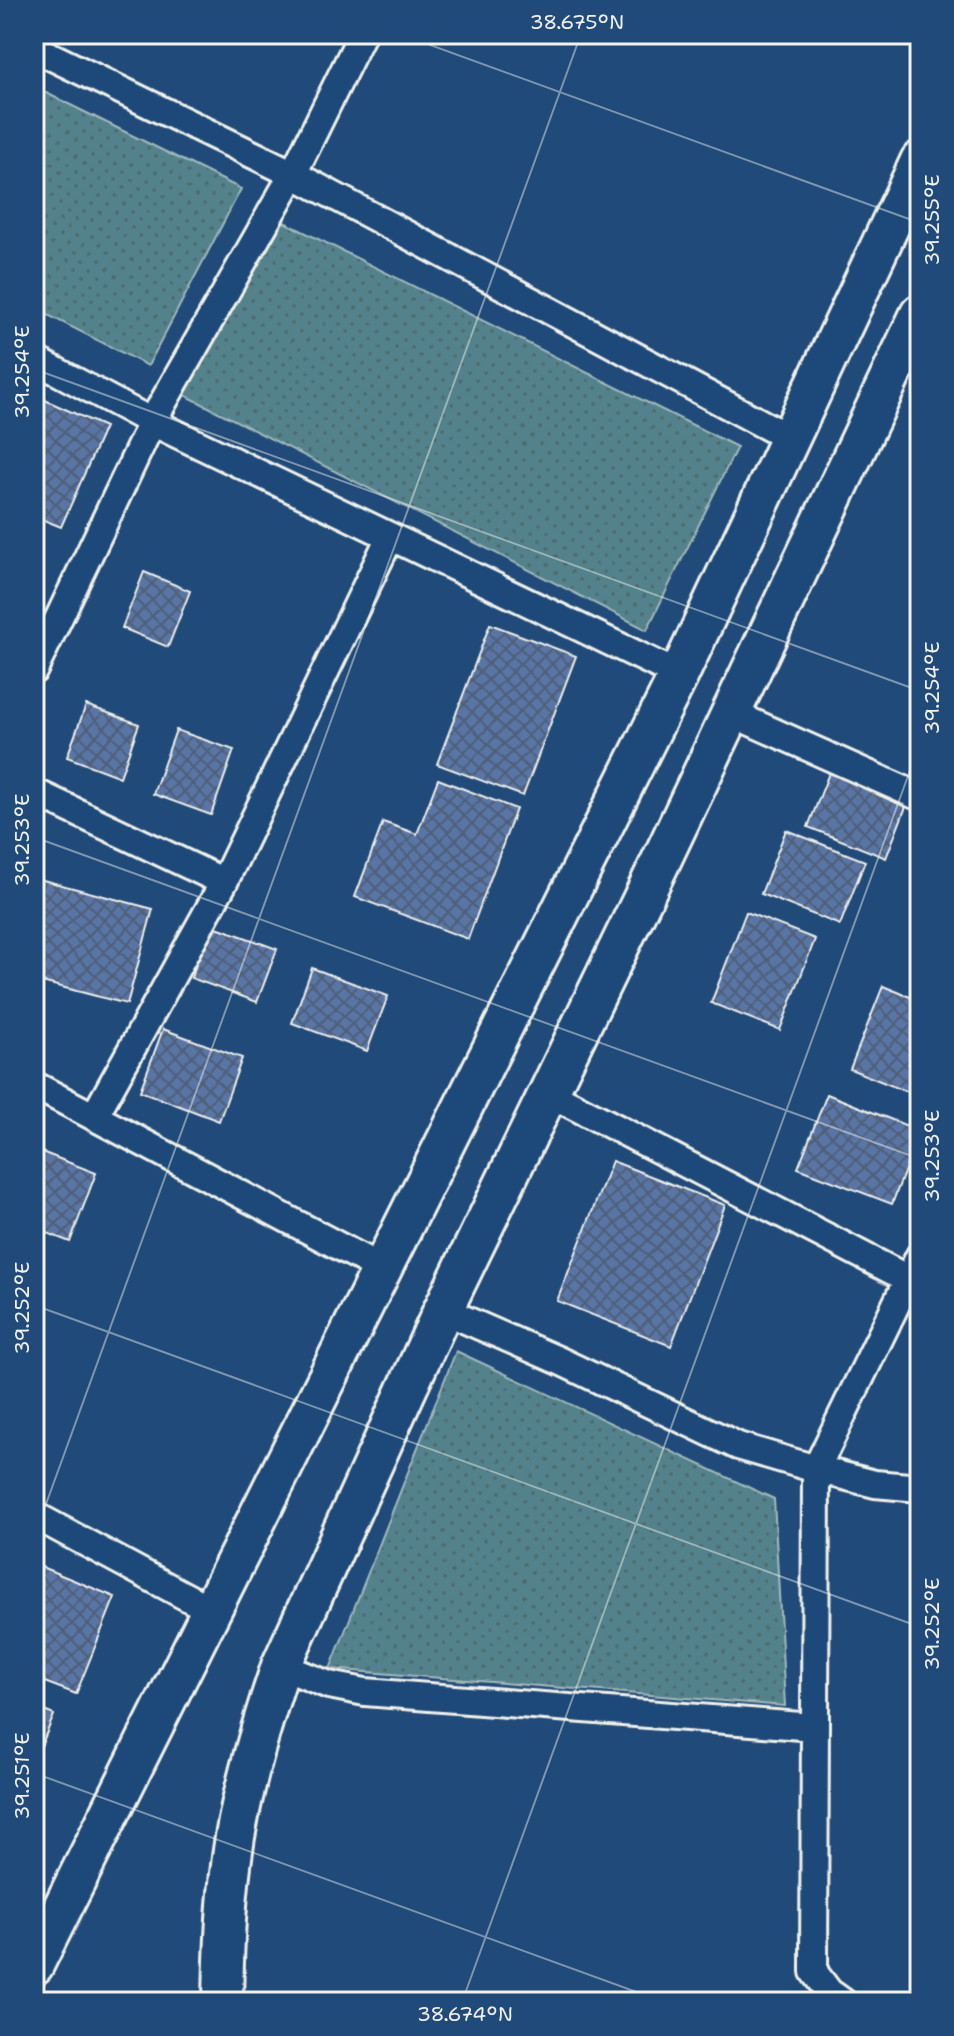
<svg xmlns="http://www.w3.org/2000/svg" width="954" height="2036" viewBox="0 0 954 2036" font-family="'Shantell Sans',sans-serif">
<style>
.park{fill:url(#park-dots);stroke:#a4baba;stroke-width:2}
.building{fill:url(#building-cross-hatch);stroke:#f4f1e8;stroke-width:2}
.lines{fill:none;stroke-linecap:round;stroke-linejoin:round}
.minor-casing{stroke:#f4f1e8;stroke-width:32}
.secondary-casing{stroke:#f4f1e8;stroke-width:44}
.minor{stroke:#1f4a7a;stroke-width:26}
.secondary{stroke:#1f4a7a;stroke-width:38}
.ticks{fill:none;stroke:#f4f1e8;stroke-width:2;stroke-opacity:0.45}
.neatline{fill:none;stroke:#f4f1e8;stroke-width:3}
.ticks-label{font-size:20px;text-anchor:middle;fill:#f4f1e8}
</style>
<defs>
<pattern id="park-dots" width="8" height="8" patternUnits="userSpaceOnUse" patternTransform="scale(2)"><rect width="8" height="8" fill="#53828c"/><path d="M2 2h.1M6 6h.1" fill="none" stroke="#4e686c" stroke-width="1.8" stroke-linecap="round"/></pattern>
<pattern id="building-cross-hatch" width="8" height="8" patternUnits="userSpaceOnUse" patternTransform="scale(2)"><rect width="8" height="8" fill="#5875a6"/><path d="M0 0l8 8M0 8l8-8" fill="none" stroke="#505e76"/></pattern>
</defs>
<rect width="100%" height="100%" fill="#1f4a7a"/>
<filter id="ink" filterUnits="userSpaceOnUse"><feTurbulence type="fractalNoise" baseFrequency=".0125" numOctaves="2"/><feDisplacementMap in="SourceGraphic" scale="16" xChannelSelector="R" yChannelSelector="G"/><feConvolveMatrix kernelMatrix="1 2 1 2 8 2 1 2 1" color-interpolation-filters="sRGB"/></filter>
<g filter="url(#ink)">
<path class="park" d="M34,87L241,189L148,366L34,308Z
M282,221L737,447L647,630L183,394Z
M456,1351L774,1499L785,1706L330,1669Z"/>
<path class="building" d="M34,395L105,427L61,527L34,516Z
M144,572L190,591L168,647L122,628Z
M490,624L576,656L523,796L437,764Z
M86,705L139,724L120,777L67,757Z
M176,730L234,750L211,815L153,794Z
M829,773L907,804L886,858L808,827Z
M438,779L516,809L468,939L355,897L383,822L417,834Z
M786,830L865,861L840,925L761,894Z
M35,878L153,909L127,1004L34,980Z
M746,912L815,939L780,1030L711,1003Z
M211,925L277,949L257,1002L191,978Z
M312,968L388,996L367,1051L292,1023Z
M883,986L920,1001V1097L850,1069Z
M163,1029L242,1058L219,1121L140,1091Z
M827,1094L920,1131L892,1204L798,1168Z
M39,1151L96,1173L70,1242L34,1228V1164Z
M612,1161L725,1205L671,1346L557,1301Z
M34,1564L115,1597L76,1694L34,1678Z
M34,1707L54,1715L34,1763Z"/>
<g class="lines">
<g class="minor-casing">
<path id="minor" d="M34,48L293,174L789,438
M34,359L152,422L679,675
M34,670L152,422L293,174L362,34
M731,713L920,797
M34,792L224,882
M34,1085L382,1269
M549,1093L908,1279
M94,1117L224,882L390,537
M443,1310L560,1361L738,1446L816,1469L875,1484L920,1488
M34,1515L211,1610
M281,1666L329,1685L365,1692L814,1727
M843,2002L829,1992L814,1972L816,1469L920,1255"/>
</g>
<g class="secondary-casing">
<path id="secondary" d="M34,1965L679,675L920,161
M223,2002C224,1947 226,1892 235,1837C245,1779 262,1722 281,1666L443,1310L659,865L920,314"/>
</g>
<use href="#minor" class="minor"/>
<use href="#secondary" class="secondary"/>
</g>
</g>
<path class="ticks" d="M400,34L920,223M34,369L920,691M34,837L920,1159M34,1305L920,1627M34,1537L581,34M34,1773L664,2002M462,2002L920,743"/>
<rect width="954" height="2036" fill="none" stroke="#1f4a7a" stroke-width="88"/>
<rect x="44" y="44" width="866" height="1948" class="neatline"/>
<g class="ticks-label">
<text x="577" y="29">38.675°N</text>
<text transform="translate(932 220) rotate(-90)" y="7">39.255°E</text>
<text transform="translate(22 372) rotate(-90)" y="7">39.254°E</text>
<text transform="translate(932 688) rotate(-90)" y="7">39.254°E</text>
<text transform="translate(22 840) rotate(-90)" y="7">39.253°E</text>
<text transform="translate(932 1156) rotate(-90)" y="7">39.253°E</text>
<text transform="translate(22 1308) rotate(-90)" y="7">39.252°E</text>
<text transform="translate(932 1624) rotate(-90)" y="7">39.252°E</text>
<text transform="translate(22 1776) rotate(-90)" y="7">39.251°E</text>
<text x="465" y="2021">38.674°N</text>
</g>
</svg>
